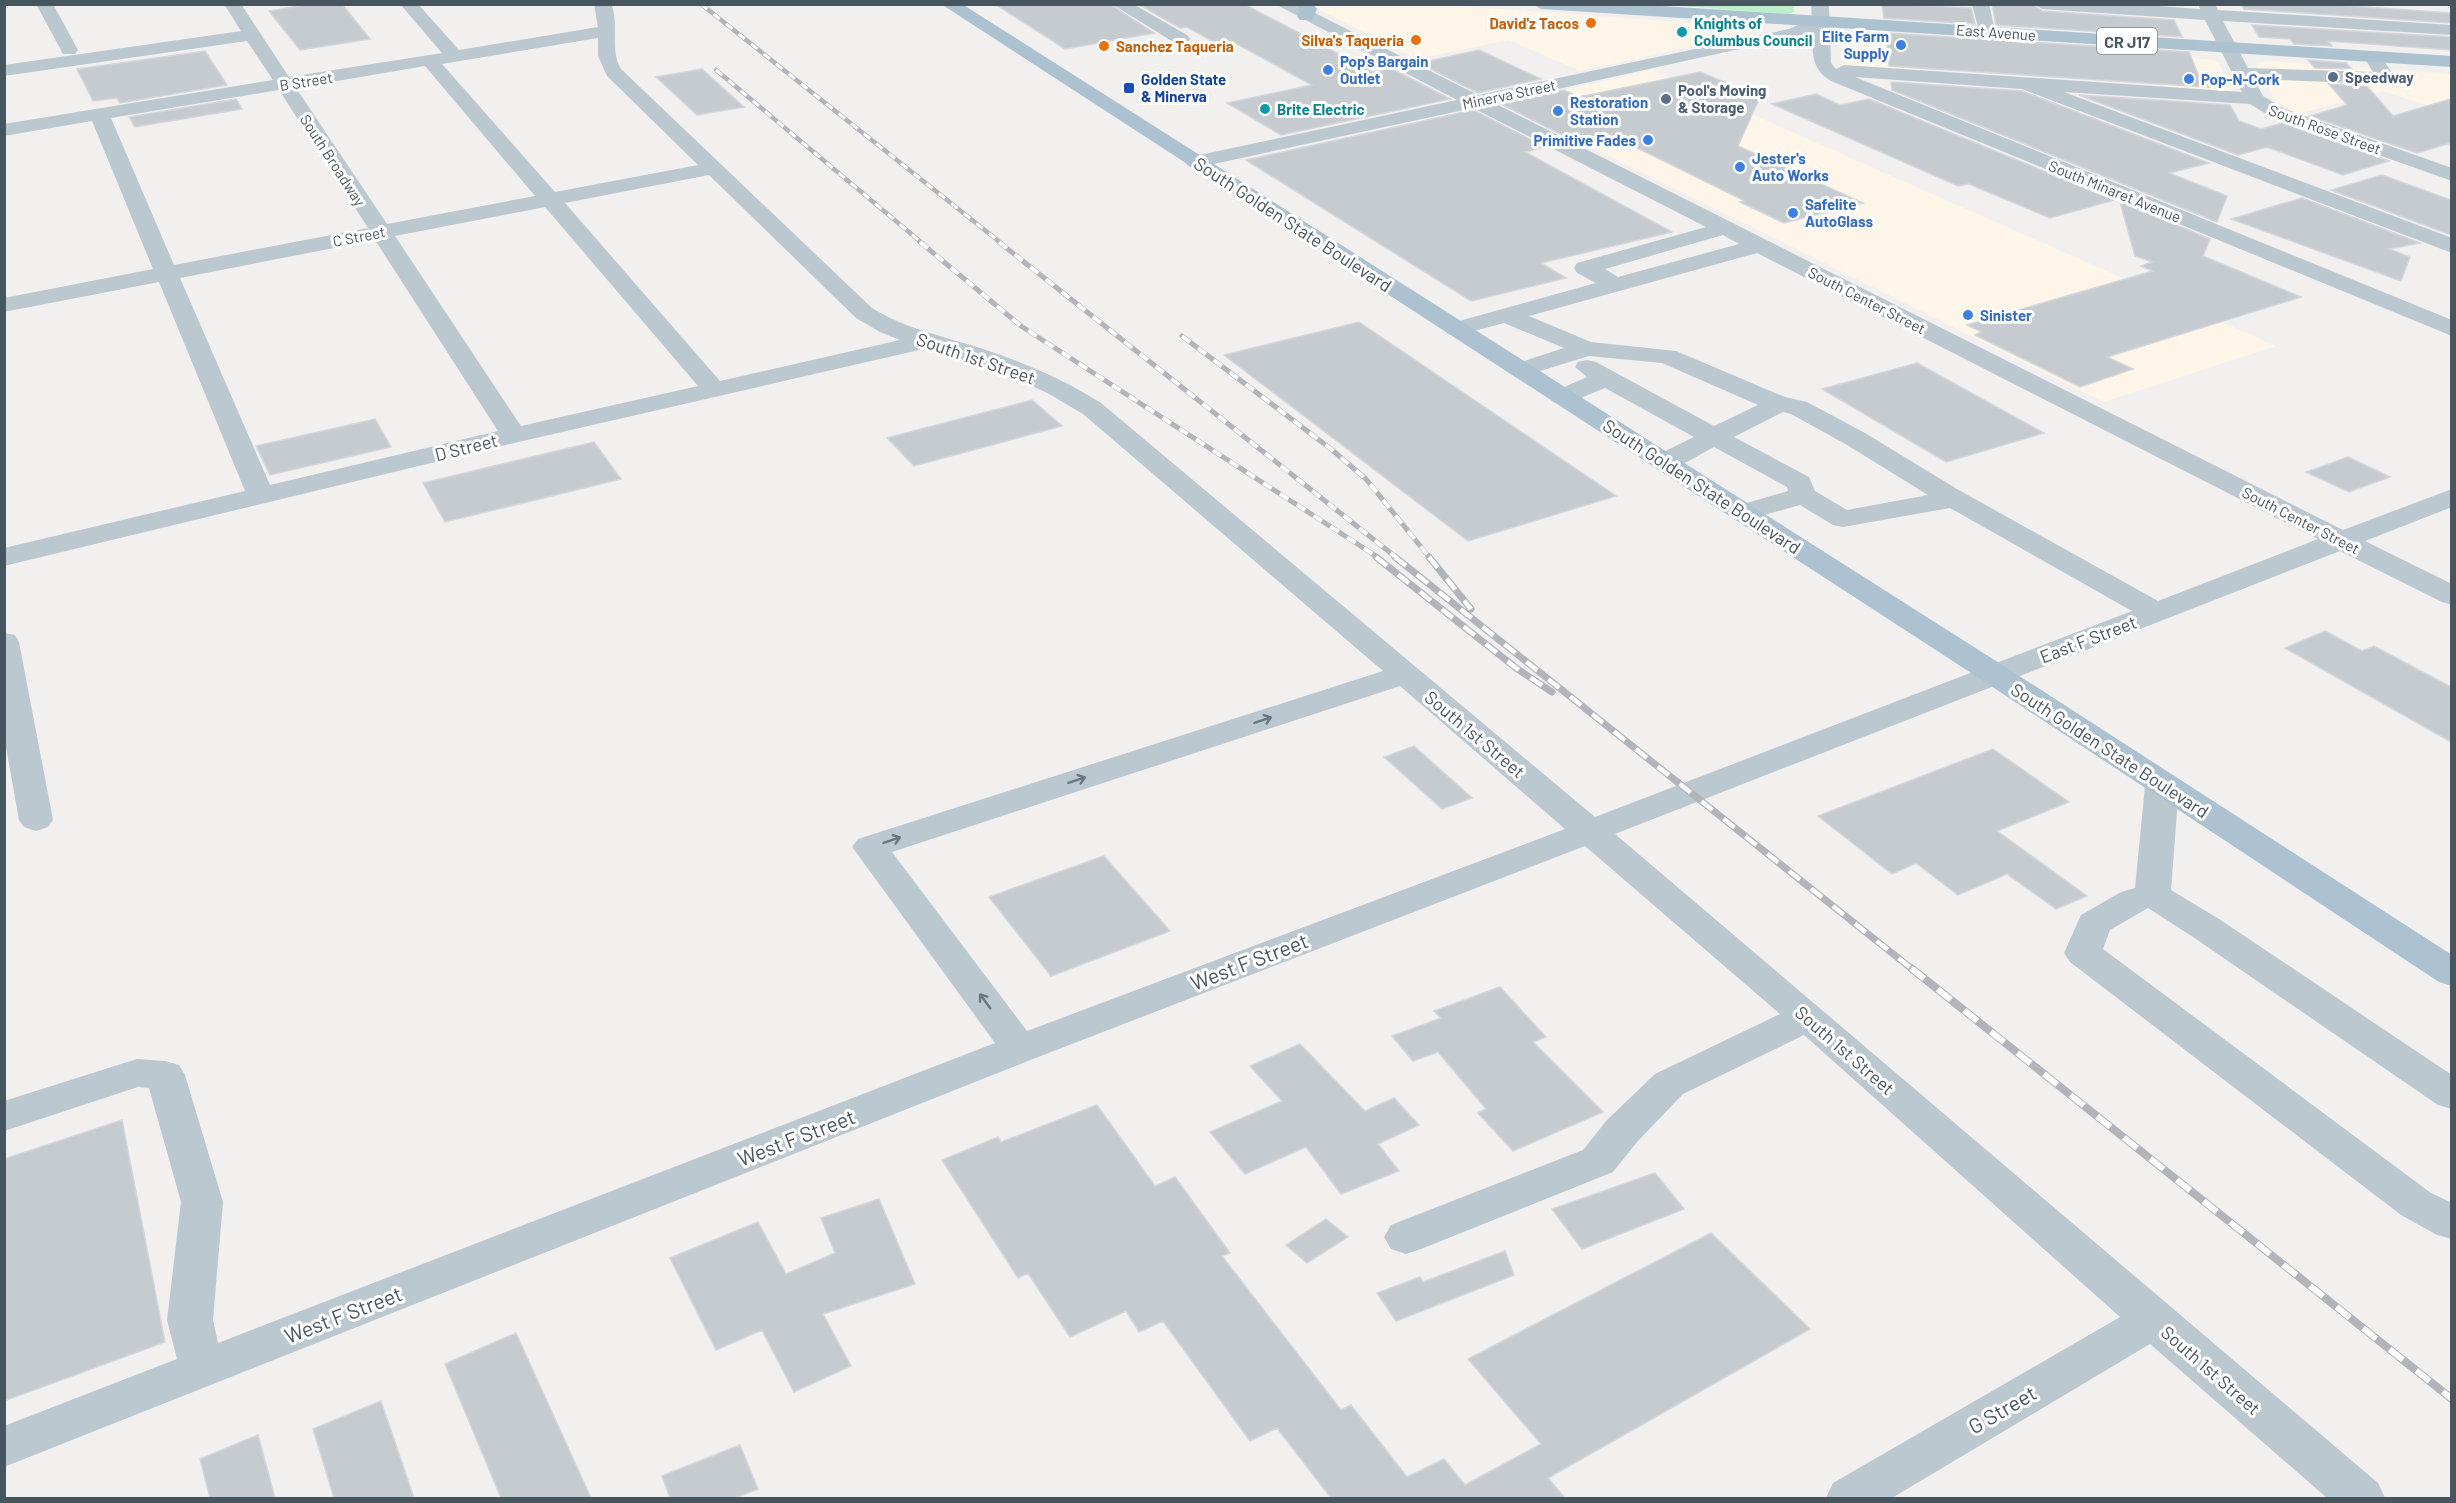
<svg xmlns="http://www.w3.org/2000/svg" width="2456" height="1503" viewBox="0 0 2456 1503" font-family="Barlow,sans-serif">
<style>
.commercial{fill:#fdf5e8}
.green{fill:#bbf2cc}
.building{fill:#c6cbcf;stroke:#d3d6db;stroke-width:1.5}
.lines{fill:none;stroke-linecap:round;stroke-linejoin:round}
.minor{fill:#bcc8cf;fill-rule:evenodd}
.major{fill:#adc2d0;fill-rule:evenodd}
.rail-far3-casing{stroke:#b1b5ba;stroke-width:4.5}
.rail-far2-casing{stroke:#b1b5ba;stroke-width:5}
.rail-far1-casing{stroke:#b1b5ba;stroke-width:7}
.rail-casing{stroke:#b1b5ba;stroke-width:8}
.rail-far3{stroke:#fff;stroke-width:3;stroke-dasharray:8;stroke-linecap:butt}
.rail-far2{stroke:#fff;stroke-width:4;stroke-dasharray:10;stroke-linecap:butt}
.rail-far1{stroke:#fff;stroke-width:4.5;stroke-dasharray:14;stroke-linecap:butt}
.rail{stroke:#fff;stroke-width:6;stroke-dasharray:17;stroke-linecap:butt}
.oneway{stroke:#697880}
.food-dot{fill:#e8710a;stroke:#fff;stroke-width:2}
.culture-dot{fill:#0f9aa8;stroke:#fff;stroke-width:2}
.shop-dot{fill:#3f7fe0;stroke:#fff;stroke-width:2}
.service-dot{fill:#5c6f8a;stroke:#fff;stroke-width:2}
.transit-dot{fill:#1a4fb4;stroke:#fff;stroke-width:2}
.labels{text-anchor:middle;dominant-baseline:central;stroke-width:6;stroke-linejoin:round;paint-order:stroke}
.far-food-label{font-size:15px;font-weight:bold;fill:#c56008;stroke:#fff;text-anchor:end}
.far-culture-label{font-size:15px;font-weight:bold;fill:#0d838f;stroke:#fff;text-anchor:start}
.far-street-label{font-size:15px;fill:#46555e;stroke:#fff}
.far-shop-label{font-size:15px;font-weight:bold;fill:#366cbe;stroke:#fff;text-anchor:start}
.far-service-label{font-size:15px;font-weight:bold;fill:#4e5e75;stroke:#fff;text-anchor:start}
.far-transit-label{font-size:15px;font-weight:bold;fill:#164399;stroke:#fff;text-anchor:start}
.shield{fill:#fff;stroke:#7e888e;stroke-width:1.5}
.shield-label{font-size:16px;font-weight:bold;fill:#46555e}
.street-label{font-size:18px;fill:#46555e;stroke:#fff}
.near-street-label{font-size:21px;fill:#46555e;stroke:#fff}
</style>
<rect width="100%" height="100%" fill="#f2efef"/>
<path class="commercial" d="M1310,5H1443L1739,26L1754,33L1580,71L1509,40L1417,59Z
M1855,34L1919,38L1923,73L1842,67L1839,38Z
M2152,54L2214,60L2219,63L2234,94L2166,90Z
M2270,61L2451,74V98L2426,105L2383,91L2298,114L2276,101L2256,66L2260,62Z
M1652,70L2276,346L2104,402L1515,109L1511,102Z"/>
<path class="green" d="M1668,5H1794V12L1788,14Z"/>
<path class="building" d="M311,4H342L370,39L300,50L269,11Z
M995,4H1110L1154,33L1065,49Z
M1138,4H1244L1373,72L1391,68L1450,99L1281,135L1227,103L1312,85L1235,43L1219,45L1187,27L1180,28Z
M1882,4L1971,8L1975,24L1884,18Z
M1992,4H2032L2042,11L2174,20L2182,37L1996,25Z
M2241,4H2321L2451,13V23L2244,9Z
M2252,25L2451,37V50L2328,41L2332,46L2294,44L2290,39L2259,37Z
M1886,33L2189,52L2198,74L2215,75L2222,88L1889,66Z
M1479,50L1541,79L1478,93L1419,63Z
M205,51L227,85L120,103L117,98L93,101L77,69Z
M2308,60L2346,63L2352,69L2315,68Z
M702,69L744,107L697,115L656,77Z
M1700,72L1760,97L1738,146L1863,203L1784,223L1740,202L1745,201L1607,133L1574,141L1501,104L1564,90L1579,97Z
M1891,82L2022,91L2209,163L2169,173L2227,196L2217,222L1892,90Z
M2329,84L2367,86L2393,116L2451,99V143L2417,153L2310,116L2347,105Z
M1816,94L1840,105L1869,99L2114,200L2050,218L1969,184L1958,186L1772,104Z
M2079,95L2230,105L2239,121L2261,129L2282,123L2389,161L2343,175L2267,147L2238,155Z
M236,99L242,109L135,127L129,117Z
M1473,110L1545,147L1525,152L1672,232L1541,263L1566,278L1471,301L1246,160Z
M2382,175L2451,200V235L2331,190Z
M2302,198L2420,243L2389,249L2410,257L2401,281L2231,219Z
M2120,202L2210,239L2203,256L2301,297L2107,357L2133,369L2080,387L1975,335L1982,332L1967,325L2153,271L2141,266L2152,262L2135,256Z
M1359,322L1616,496L1468,541L1224,355Z
M1917,363L2044,433L1946,462L1822,389Z
M1032,400L1062,426L914,466L887,438Z
M375,419L391,447L270,475L256,446Z
M594,442L621,479L445,522L423,483Z
M2348,457L2390,477L2349,492L2306,472Z
M2325,631L2362,651L2374,646L2451,687V742L2285,648Z
M1414,746L1472,798L1442,809L1384,757Z
M1993,749L2069,802L1997,831L2087,896L2056,909L2007,874L1958,895L1916,863L1892,874L1818,816Z
M1104,856L1170,931L1051,976L989,897Z
M1500,987L1546,1037L1533,1042L1603,1112L1513,1151L1478,1113L1486,1109L1438,1052L1413,1061L1392,1036L1441,1018L1434,1011Z
M1300,1044L1365,1111L1394,1098L1419,1125L1378,1144L1399,1171L1341,1194L1306,1147L1245,1174L1210,1132L1282,1101L1250,1066Z
M1097,1105L1155,1186L1175,1177L1230,1253L1222,1256L1341,1410L1351,1405L1407,1477L1444,1459L1465,1485L1541,1444L1468,1359L1711,1233L1810,1329L1548,1478L1565,1498H1331L1277,1428L1250,1441L1163,1321L1139,1332L1126,1311L1070,1337L1028,1273L1018,1278L942,1160L998,1137L1001,1142Z
M122,1120L165,1342L4,1401V1159Z
M1655,1173L1684,1209L1582,1249L1552,1209Z
M879,1199L915,1284L823,1314L851,1366L794,1392L762,1330L716,1350L670,1258L758,1222L786,1274L835,1253L821,1218Z
M1326,1219L1348,1237L1307,1263L1286,1245Z
M1505,1251L1514,1275L1396,1321L1377,1293L1420,1277L1423,1282Z
M516,1333L591,1498H501L445,1364Z
M381,1401L414,1498H334L313,1429Z
M258,1435L275,1498H210L200,1459Z
M740,1445L758,1489L735,1498H670L662,1476Z"/>
<g class="lines">
<path class="minor" d="M36,4H53L78,50L75,54H63Z
M224,4H241L289,77L442,53L400,4H418L459,50L598,27L594,4H611C620,25 609,49 621,69L872,308C906,329 943,336 980,348C1023,362 1063,379 1101,403L1595,817L2132,611L1950,508L1843,527L1833,525L1800,505L1743,521L1733,519L1729,513L1733,507L1788,491L1787,487L1714,447C1696,456 1675,473 1655,468L1651,462L1655,456L1694,437L1605,388L1571,402L1562,405L1553,402L1549,397L1553,392L1587,377L1575,367L1578,362L1587,360L1596,362L1714,426L1758,405L1662,363L1589,356L1521,377L1512,375L1509,370L1512,365L1564,348L1504,323L1456,336L1448,334L1444,329L1448,324L1596,283L1577,273L1574,268L1577,263L1706,227L1473,108L1195,168L1188,166L1185,162L1188,158L1195,156L1457,100L1275,4H1297L1478,95L1789,29L1812,19L1811,4H1829L1831,63L1836,69L1844,65L2242,92L2205,20L2042,9L2034,4H2131L2200,9L2198,4H2215L2218,10L2452,25V35L2223,21L2248,68L2373,72L2364,57L2367,53H2379L2392,73L2385,82L2378,84L2254,79L2263,96L2285,109L2452,168V181L2271,117L2250,104L2064,92L2452,238V253L2022,89L1855,77L2452,320V336L1831,81C1811,69 1813,54 1812,33L1494,103L2343,530L2452,489V507L2365,541L2452,584V605L2442,602L2340,551L1615,834L2378,1483L2385,1498H2327L2150,1344L1892,1498H1826L1833,1483L2120,1317L1804,1035L1683,1094L1637,1142L1613,1172L1421,1249L1406,1254L1391,1249L1384,1237L1391,1225L1583,1150L1607,1120L1655,1074L1780,1014L1585,846L1033,1059L4,1467V1426L177,1359L167,1320L181,1202L149,1088L138,1087L4,1131V1101L137,1059L165,1061L179,1065L185,1075L223,1202L213,1320L218,1343L995,1043L858,855L852,847L858,839L1383,671L1083,414L1049,394L1014,377L928,348L514,443L4,566V548L245,491L159,282L4,312V298L153,269L92,121L4,136V124L273,80L247,41L4,76V65L241,31ZM598,38V56L607,76L698,165L555,192L442,64ZM425,66L535,196L387,224L296,88ZM279,90L368,228L174,265L111,118ZM709,175L856,318L880,332L900,340L720,381L565,203ZM545,207L698,386L521,426L395,236ZM1723,235L1739,244L1618,277L1605,269ZM375,240L498,431L270,485L180,278ZM1757,253L2318,539L2158,601L1957,489L1865,433L1807,402L1785,397L1676,351L1591,342L1529,316ZM1783,412L1791,414L1847,445L1928,495L1847,510L1815,491L1809,477L1734,437ZM1400,686L1565,829L1027,1031L892,852Z
M1112,4H1133L1187,35L1190,39L1187,43H1175Z
M1972,4H1989L1995,31L1992,35H1980Z
M4,633L15,635L19,642L53,820L48,827L36,831L24,827L19,820L4,736Z
M2162,776L2174,779L2179,786L2171,890L2219,919L2452,1075V1109L2438,1105L2193,937L2148,908L2110,930L2103,949L2431,1193L2452,1203V1239L2437,1235L2401,1215L2070,962L2064,953L2081,915L2121,892L2135,888L2145,786L2150,779Z"/>
<path class="major" d="M941,4H962L2007,668L2452,955V986L2439,982L1985,682Z
M1296,4H1313L1317,9L1312,20H1300L1297,16L1299,9Z
M1533,4H1630L2452,56V67L1541,9Z"/>
<g class="rail-far3-casing">
<path id="rail-far3" d="M701,4L1001,243
M716,70L922,243"/>
</g>
<g class="rail-far2-casing">
<path id="rail-far2" d="M920,242L1021,326L1379,558
M999,242L1397,558
M1182,336L1331,449L1366,479L1430,558"/>
</g>
<g class="rail-far1-casing">
<path id="rail-far1" d="M1376,557L1516,668L1552,692
M1395,557L1912,969
M1429,557L1471,609"/>
</g>
<g class="rail-casing">
<path id="rail" d="M1911,968L2452,1399"/>
</g>
<use href="#rail-far3" class="rail-far3"/>
<use href="#rail-far2" class="rail-far2"/>
<use href="#rail-far1" class="rail-far1"/>
<use href="#rail" class="rail"/>
</g>
<defs><path id="oneway-shaft" d="M-6 0H5M1.5-3L5.5 0L1.5 3" fill="none" stroke-width="1.6" stroke-linecap="round" stroke-linejoin="round" transform="scale(1.5)"/></defs>
<g class="oneway">
<use href="#oneway-shaft" transform="translate(1263 720) rotate(-18)"/>
<use href="#oneway-shaft" transform="translate(1077 780) rotate(-18)"/>
<use href="#oneway-shaft" transform="translate(892 840) rotate(-18)"/>
<use href="#oneway-shaft" transform="translate(985 1001) rotate(-126)"/>
</g>
<g class="food-dot">
<circle cx="1591" cy="23" r="6"/>
<circle cx="1416" cy="40" r="6"/>
<circle cx="1104" cy="46" r="6"/>
</g>
<g class="culture-dot">
<circle cx="1682" cy="32" r="6"/>
<circle cx="1265" cy="109" r="6"/>
</g>
<g class="shop-dot">
<circle cx="1901" cy="45" r="6"/>
<circle cx="1328" cy="70" r="6"/>
<circle cx="2189" cy="79" r="6"/>
<circle cx="1558" cy="111" r="6"/>
<circle cx="1648" cy="140" r="6"/>
<circle cx="1740" cy="167" r="6"/>
<circle cx="1793" cy="213" r="6"/>
<circle cx="1968" cy="315" r="6"/>
</g>
<g class="service-dot">
<circle cx="2333" cy="77" r="6"/>
<circle cx="1666" cy="99" r="6"/>
</g>
<rect class="transit-dot" x="1123" y="82" width="12" height="12" rx="3"/>
<g class="labels">
<g class="far-food-label">
<text x="1579" y="23">David'z Tacos</text>
<text x="1404" y="40">Silva's Taqueria</text>
<text x="1116" y="46" text-anchor="start">Sanchez Taqueria</text>
</g>
<g class="far-culture-label">
<text x="1694" y="23">Knights of<tspan x="1694" dy="17">Columbus Council</tspan></text>
<text x="1277" y="109">Brite Electric</text>
</g>
<g class="far-street-label">
<text transform="translate(1996 32) rotate(4)">East Avenue</text>
<text transform="translate(306 81) rotate(-9)">B Street</text>
<text transform="translate(1509 94) rotate(-12)">Minerva Street</text>
<text transform="translate(2325 129) rotate(20)">South Rose Street</text>
<text transform="translate(333 160) rotate(57)">South Broadway</text>
<text transform="translate(2115 191) rotate(22)">South Minaret Avenue</text>
<text transform="translate(359 236) rotate(-11)">C Street</text>
<text transform="translate(1867 300) rotate(27)">South Center Street</text>
<text transform="translate(2301 520) rotate(27)">South Center Street</text>
</g>
<g class="far-shop-label">
<text x="1889" y="36" text-anchor="end">Elite Farm<tspan x="1889" dy="17">Supply</tspan></text>
<text x="1340" y="61">Pop's Bargain<tspan x="1340" dy="17">Outlet</tspan></text>
<text x="2201" y="79">Pop-N-Cork</text>
<text x="1570" y="102">Restoration<tspan x="1570" dy="17">Station</tspan></text>
<text x="1636" y="140" text-anchor="end">Primitive Fades</text>
<text x="1752" y="158">Jester's<tspan x="1752" dy="17">Auto Works</tspan></text>
<text x="1805" y="204">Safelite<tspan x="1805" dy="17">AutoGlass</tspan></text>
<text x="1980" y="315">Sinister</text>
</g>
<g class="far-service-label">
<text x="2345" y="77">Speedway</text>
<text x="1678" y="90">Pool's Moving<tspan x="1678" dy="17">&amp; Storage</tspan></text>
</g>
<g class="far-transit-label">
<text x="1141" y="79">Golden State<tspan x="1141" dy="17">&amp; Minerva</tspan></text>
</g>
<rect class="shield" x="2097" y="28" width="60" height="26" rx="4.5"/>
<g class="shield-label">
<text x="2127" y="41">CR J17</text>
</g>
<g class="street-label">
<text transform="translate(1293 224) rotate(33)">South Golden State Boulevard</text>
<text transform="translate(976 358) rotate(19)">South 1st Street</text>
<text transform="translate(466 447) rotate(-14)">D Street</text>
<text transform="translate(1702 486) rotate(33)">South Golden State Boulevard</text>
<text transform="translate(2088 639) rotate(-21)">East F Street</text>
<text transform="translate(1475 734) rotate(40)">South 1st Street</text>
<text transform="translate(2110 750) rotate(33)">South Golden State Boulevard</text>
<text transform="translate(1845 1050) rotate(41)">South 1st Street</text>
<text transform="translate(2211 1370) rotate(41)">South 1st Street</text>
</g>
<g class="near-street-label">
<text transform="translate(1249 961) rotate(-21)">West F Street</text>
<text transform="translate(796 1137) rotate(-21)">West F Street</text>
<text transform="translate(343 1314) rotate(-21)">West F Street</text>
<text transform="translate(2002 1409) rotate(-30)">G Street</text>
</g>
</g>
<rect width="2456" height="1503" fill="none" stroke="#46555e" stroke-width="12"/>
</svg>
